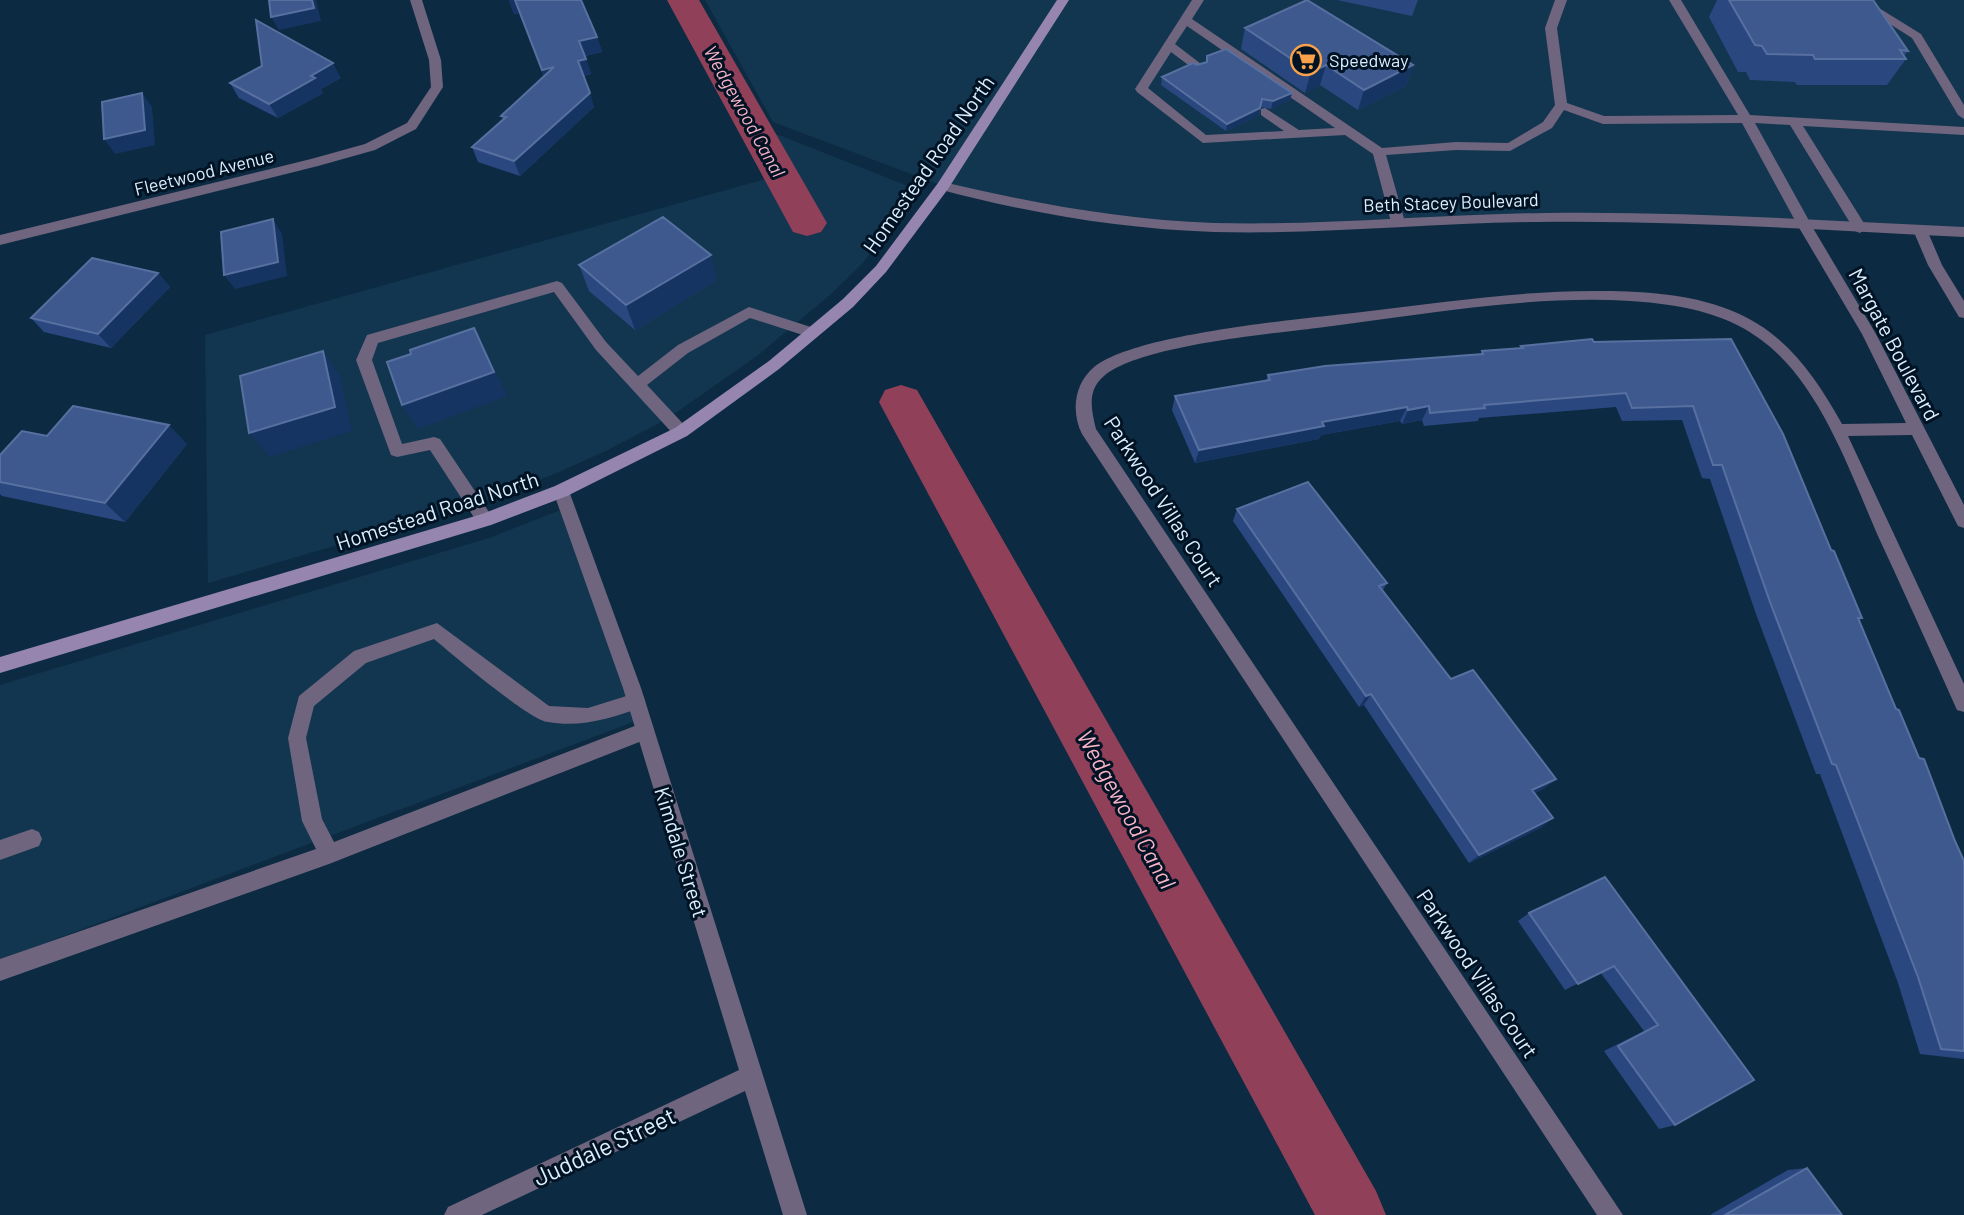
<svg xmlns="http://www.w3.org/2000/svg" width="1964" height="1215" viewBox="0 0 1964 1215" font-family="Barlow,sans-serif">
<style>
.built{fill:#12364f}
.lines{fill:none;stroke-linecap:round;stroke-linejoin:round}
.canal{fill:#904159;fill-rule:evenodd}
.service{fill:#6f657e;fill-rule:evenodd}
.minor{fill:#6f657e;fill-rule:evenodd}
.tertiary{fill:#6f657e;fill-rule:evenodd}
.secondary{fill:#9686af;fill-rule:evenodd}
.wall{fill:#2a4780}
.shaded-wall{fill:#163462}
.building{fill:#3e598e;stroke:#5770a0;stroke-width:2}
.labels{text-anchor:middle;dominant-baseline:central;stroke-width:6;stroke-linejoin:round;paint-order:stroke}
.far-poi-label{font-size:18px;fill:#ddeffe;stroke:#001324;text-anchor:start}
.far-street-label{font-size:18px;fill:#ddeffe;stroke:#001324}
.far-water-label{font-size:19px;font-style:italic;fill:#f9b3c4;stroke:#001324}
.street-label{font-size:21px;fill:#ddeffe;stroke:#001324}
.water-label{font-size:23px;font-style:italic;fill:#f9b3c4;stroke:#001324}
.near-street-label{font-size:24px;fill:#ddeffe;stroke:#001324}
</style>
<rect width="100%" height="100%" fill="#0c2b42"/>
<path class="built" d="M674,0H687L756,126L918,190L862,264L830,295L757,356L667,419L608,450L552,475L480,503L208,583L205,335L769,178Z
M705,0H1964V232L1573,217L1251,228L1117,218L943,186L773,122Z
M571,506L644,718L0,960V685L489,538Z"/>
<g class="lines">
<path class="canal" d="M667,0H699L827,223L821,232L807,236L793,232Z
M901,385L917,390L1376,1191L1386,1215H1315L879,402L885,390Z"/>
<path class="service" d="M1192,0H1204L1192,19L1382,148L1456,142L1508,143L1543,122L1555,105L1545,28L1555,0H1567L1557,28L1567,103L1604,116L1738,115L1669,0H1681L1750,115L1964,127V135L1803,126L1867,228L1860,233L1855,231L1790,125L1755,123L1812,226L1805,231L1798,226L1742,123L1603,124L1564,110L1552,128L1510,151L1456,150L1386,155L1405,222L1398,226L1391,222L1373,154L1345,135L1203,143L1137,92L1135,89ZM1187,26L1335,128L1299,130L1265,108L1261,109V115L1284,131L1206,135L1148,88L1171,52L1195,70L1205,67L1175,44Z
M1852,0H1866L1921,34L1964,105V119L1958,115L1912,38Z
M557,281L562,283L606,342L638,376L678,345L749,307L817,329L819,333L812,338L750,318L688,353L647,385L687,428L689,432L687,436H675L596,350L554,292L378,343L372,360L402,444L434,437L440,439L491,515L493,520L491,525H479L430,450L397,457L391,455L356,360L367,335Z
M437,623L549,706L588,708L636,693L643,695L645,701L643,707C611,718 581,728 548,722C529,720 453,655 434,639L366,663L314,706L306,738L322,819L334,842L645,722L652,725L654,731L652,737L329,864L0,981V959L316,849L302,821L288,738L299,696L354,651Z
M32,829L39,832L42,839L39,846L0,860V840Z"/>
<path class="minor" d="M410,0H422L441,60L443,87L416,129L375,150L318,166L0,245V235L311,159L365,144L407,123L431,87L429,60Z
M1805,221L1810,223L1876,334L1964,505V528L1958,526L1912,435L1848,436L1964,684V712L1957,710C1931,652 1905,594 1878,536C1850,472 1819,381 1760,339C1733,319 1702,310 1669,305C1559,289 1428,314 1317,328C1268,334 1139,346 1104,376C1087,390 1091,409 1096,429L1623,1215H1597L1082,434C1071,412 1074,384 1094,367C1137,333 1303,319 1362,312C1439,303 1516,291 1594,291C1639,291 1687,293 1730,310C1784,331 1814,374 1842,424L1906,423L1862,334L1798,226Z
M1920,225L1927,230L1942,265L1964,301V318L1959,317L1928,265L1913,230Z
M561,485L569,491L641,688L807,1215H783L745,1091L482,1215H444L448,1207L739,1070L623,688L553,491Z"/>
<path class="tertiary" d="M943,182C1032,203 1122,220 1214,223C1325,226 1436,214 1547,213C1686,211 1825,221 1964,227V237C1822,230 1679,220 1536,222C1429,223 1322,235 1214,232C1121,229 1028,213 938,189V183Z"/>
<path class="secondary" d="M1057,0H1069L948,189L886,272L853,307L779,369L687,436L567,496L491,525L0,673V657L482,514L555,486L675,428L769,361L843,299L876,266L938,183Z"/>
</g>
<path class="wall" d="M509,0L597,37L602,52L585,56L591,74L583,76L594,107L520,176L478,162L472,147L503,120L501,116L544,76L519,13L514,14Z
M1337,0H1418L1412,16Z
M1717,0H1873L1908,51L1904,56L1906,59L1887,85H1797L1795,82L1750,80L1746,72H1738L1709,17Z
M1245,28L1413,65L1406,86L1358,110L1320,85L1305,93L1241,49Z
M1207,56L1292,93L1290,100L1271,109L1261,107L1259,115L1226,131L1161,85L1162,77L1206,62Z
M341,78L321,89L323,93L278,118L239,98L230,83Z
M579,265L717,280L635,330L589,291Z
M158,273L170,287L111,348L44,332L31,318Z
M1731,339L1862,618L1859,621L1896,709L1964,861V1059L1920,1054L1898,983L1820,774H1816L1756,614L1710,479L1702,478L1682,420L1622,421L1616,407L1479,418L1478,421L1424,426L1422,420L1402,424L1400,421L1321,435L1319,439L1195,463L1172,410L1175,396L1266,380L1268,375L1480,355L1482,351L1519,349L1521,346L1594,342Z
M47,436L187,444L125,522L2,496L0,494V455Z
M1237,509L1387,583L1383,590L1451,679L1545,788L1535,793L1542,827L1469,863L1364,705L1359,707L1233,521Z
M1605,877L1754,1080L1675,1125L1659,1129L1604,1051L1644,1031L1600,972L1565,990L1518,921L1529,913Z
M1807,1168L1842,1215H1710L1788,1170Z"/>
<path class="shaded-wall" d="M312,0H316L321,21L279,30L271,17Z
M509,0H515L519,13L514,14Z
M597,37L602,52L584,56L579,41Z
M586,59L591,74L582,76L578,61Z
M333,63L341,78L321,89L323,93L278,118L269,104L311,76Z
M1326,65L1320,85L1305,93L1311,72Z
M1413,65L1406,86L1358,110L1364,90Z
M554,67L548,85L542,70Z
M142,93L152,107L155,145L115,154L104,139Z
M590,93L594,107L520,176L514,161Z
M1292,93L1290,100L1271,109L1273,101Z
M1260,108L1259,115L1226,131L1227,124Z
M273,219L282,234L287,276L235,289L224,275Z
M711,255L717,280L635,330L626,305Z
M158,273L170,287L111,348L98,334Z
M474,328L487,353L507,396L418,429L402,405Z
M323,351L340,376L352,431L270,457L249,433Z
M1429,406L1422,420L1402,424L1408,410Z
M1407,407L1400,421L1321,435L1319,439L1195,463L1199,450L1322,422Z
M169,425L187,444L125,522L105,503Z
M1371,694L1364,705L1359,707L1366,696Z
M1556,779L1545,788L1522,800L1532,790Z
M1553,818L1542,827L1469,863L1479,855Z"/>
<path class="building" d="M269,0H312L314,8L271,17Z
M515,0H581L597,37L579,41L586,59L578,61L590,93L514,161L472,147L506,117L501,116L554,67L542,70Z
M1307,0L1413,65L1364,90L1326,65L1311,72L1245,28Z
M1729,0H1873L1908,51L1900,50L1906,59H1815L1813,55L1767,54L1762,46L1755,45Z
M256,20L333,63L311,76L315,78L269,104L230,83L262,66Z
M1226,49L1292,93L1273,101L1262,99L1260,108L1227,124L1162,77L1193,63L1197,65L1207,62V56Z
M142,93L145,130L104,139L102,102Z
M663,217L711,255L626,305L579,265Z
M273,219L278,262L224,275L221,232Z
M92,258L158,273L98,334L31,318Z
M474,328L494,372L402,405L387,362L411,354L410,350Z
M1592,339L1594,342L1731,339L1783,434L1831,550L1834,551L1862,618H1858L1896,709L1899,710L1919,758L1924,759L1955,841L1964,861V1051L1941,1049L1918,977L1836,765L1832,764L1770,602L1722,465H1713L1693,406L1632,408L1626,393L1484,405L1485,408L1430,413L1429,406L1408,410L1407,407L1322,422L1324,426L1199,450L1175,396L1270,380L1268,375L1325,366L1483,354L1482,351L1523,348L1521,346Z
M323,351L335,407L249,433L240,376Z
M73,406L169,425L105,503L0,482V455L22,431L47,436Z
M1308,482L1387,583L1379,586L1451,679L1473,670L1556,779L1532,790L1553,818L1479,855L1371,694L1366,696L1237,509Z
M1605,877L1754,1080L1675,1125L1618,1046L1658,1025L1614,966L1578,984L1529,913Z
M1807,1168L1842,1215H1725Z"/>
<defs>
<g id="supermarket-ring" transform="scale(1.575)"><circle r="9.5" fill="#001324" stroke="#f8a14a" stroke-width="1.5"/><path d="M-6-5.5h2.5l.6 2H6L4.5 2H-2.5L-4.4-4H-6ZM-1.5 3.2a1.3 1.3 0 1 0 .1 0ZM3 3.2a1.3 1.3 0 1 0 .1 0Z" fill="#f8a14a"/></g>
</defs>
<g fill-rule="evenodd">
<use href="#supermarket-ring" x="1306" y="60"/>
</g>
<g class="labels">
<g class="far-poi-label">
<text x="1329" y="60">Speedway</text>
</g>
<g class="far-street-label">
<text transform="translate(204 172) rotate(-14)">Fleetwood Avenue</text>
<text transform="translate(1451 202) rotate(-2)">Beth Stacey Boulevard</text>
</g>
<g class="far-water-label">
<text transform="translate(745 111) rotate(61)">Wedgewood Canal</text>
</g>
<g class="street-label">
<text transform="translate(928 164) rotate(-55)">Homestead Road North</text>
<text transform="translate(1895 344) rotate(62)">Margate Boulevard</text>
<text transform="translate(1164 501) rotate(57)">Parkwood Villas Court</text>
<text transform="translate(437 510) rotate(-18)">Homestead Road North</text>
<text transform="translate(682 852) rotate(73)">Kimdale Street</text>
<text transform="translate(1478 973) rotate(56)">Parkwood Villas Court</text>
</g>
<g class="water-label">
<text transform="translate(1127 809) rotate(61)">Wedgewood Canal</text>
</g>
<g class="near-street-label">
<text transform="translate(604 1146) rotate(-25)">Juddale Street</text>
</g>
</g>
</svg>
